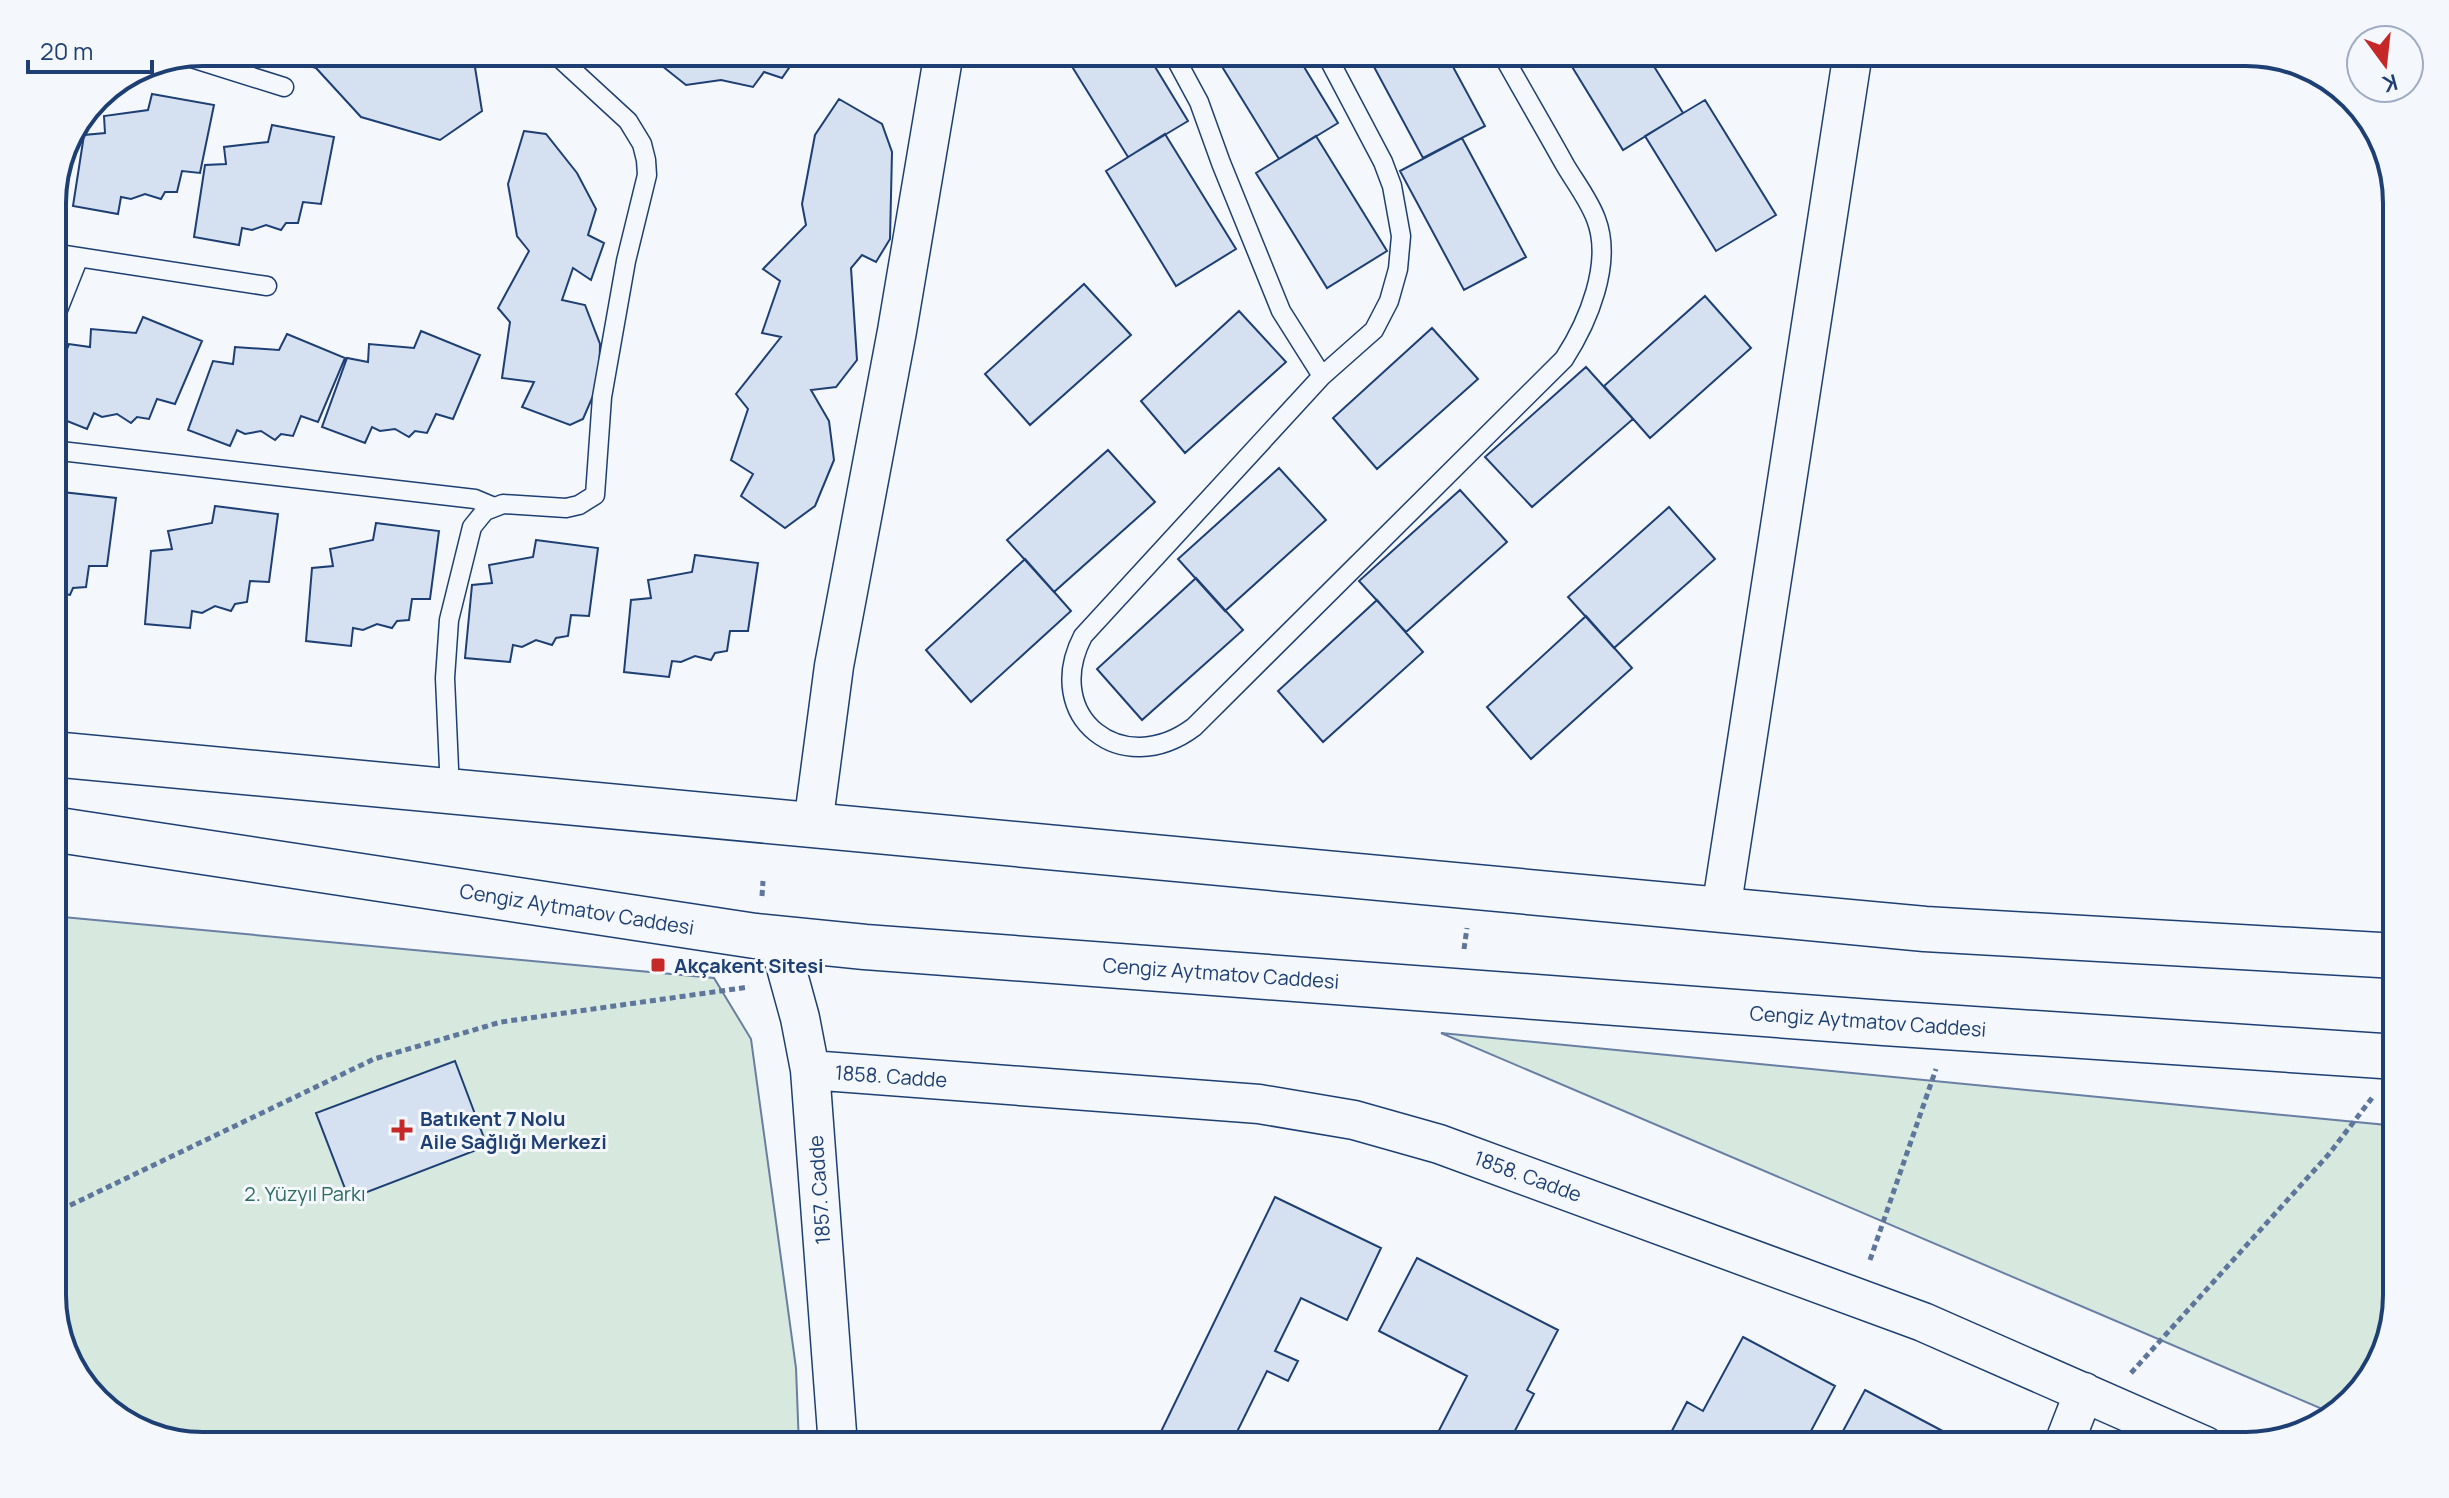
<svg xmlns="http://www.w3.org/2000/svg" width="2449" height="1498" viewBox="0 0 2449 1498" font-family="Manrope,sans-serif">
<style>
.green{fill:#d7e8df;stroke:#687fa3;stroke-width:2}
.building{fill:#d5e0f0;stroke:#1d3f73;stroke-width:2}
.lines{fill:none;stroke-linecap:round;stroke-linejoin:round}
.service-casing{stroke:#1d3f73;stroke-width:21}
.minor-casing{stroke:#1d3f73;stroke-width:41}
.primary-casing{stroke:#1d3f73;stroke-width:47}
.path{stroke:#5e769c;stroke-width:5;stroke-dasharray:6 4;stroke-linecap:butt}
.service{stroke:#f4f7fb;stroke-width:18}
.minor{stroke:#f4f7fb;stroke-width:38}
.primary{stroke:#f4f7fb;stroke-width:44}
.poi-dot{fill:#c62828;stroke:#f4f7fb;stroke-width:3}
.labels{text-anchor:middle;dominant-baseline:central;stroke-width:6;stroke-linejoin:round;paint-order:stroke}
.street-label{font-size:20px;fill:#1d3f73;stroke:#f4f7fb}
.poi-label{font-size:20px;font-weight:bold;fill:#1d3f73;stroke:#f4f7fb;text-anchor:start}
.park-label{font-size:20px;fill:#2c6c60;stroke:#f4f7fb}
.rim{fill:none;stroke:#1d3f73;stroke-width:4}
</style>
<rect width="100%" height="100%" fill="#f4f7fb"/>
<path class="green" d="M52,916L714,978L751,1039L796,1368L799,1446H203L127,1426L72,1371L52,1305Z
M1441,1033L2397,1126V1296L2377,1371L2334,1414Z"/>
<path class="building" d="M261,52H450L474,61L482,111L440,140L361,117L316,68Z
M649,52H800L782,78L764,72L753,87L721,80L686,85L647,54Z
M1063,52H1146L1188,121L1128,157Z
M1213,52H1295L1338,123L1279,159Z
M1366,52H1445L1485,126L1423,158Z
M1563,52H1645L1683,113L1623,150Z
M152,94L214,105L200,173L182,171L177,192H165L161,199L145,194L131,199L121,197L118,214L73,206L84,135L105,133L104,116L148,110Z
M839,99L882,124L892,152L890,239L876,262L862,255L851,268L857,360L836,387L811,390L829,421L834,460L815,506L785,528L741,496L753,474L731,460L748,409L736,394L781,337L762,333L780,281L763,269L806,225L802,204L815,135Z
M1705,100L1776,215L1716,251L1645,136Z
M272,125L334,137L321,204L303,202L298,223H286L281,230L266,225L252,230L242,228L239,245L194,237L205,165L226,164L224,147L268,142Z
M524,131L546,134L577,173L596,209L588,235L604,243L591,280L573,268L562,300L585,305L600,344L599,382L583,419L570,425L522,407L534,382L502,378L510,322L498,308L529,251L517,236L508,184Z
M1165,134L1236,249L1176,286L1106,171Z
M1316,136L1387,251L1327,288L1256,173Z
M1462,138L1526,257L1464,290L1400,171Z
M1084,284L1131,335L1030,425L985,374Z
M1705,296L1751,348L1650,438L1604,386Z
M1239,311L1286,362L1185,453L1141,401Z
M143,317L202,341L175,404L157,399L149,419L137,417L131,423L117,414L102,417L94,413L87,429L52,415V387L69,344L90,347L91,329L136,333Z
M1432,328L1478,379L1377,469L1333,418Z
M421,331L480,355L453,419L436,414L427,433L415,431L409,437L395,429L380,431L372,427L365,443L322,427L347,358L368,362L369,344L414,348Z
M287,334L345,358L318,422L301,416L293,436L281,434L275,440L261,431L245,434L237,430L230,446L188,430L213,361L233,364L235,347L279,350Z
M1586,367L1633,419L1532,507L1485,457Z
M1108,450L1155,502L1054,592L1007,540Z
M1279,468L1326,520L1225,611L1178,559Z
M1460,490L1507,542L1406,632L1359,581Z
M53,491L116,498L107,566H89L86,587L73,588L70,595L52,592Z
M215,506L278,514L269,582L250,581L247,602L235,604L231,611L215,606L202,613L192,611L190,628L145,624L151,551L172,549L168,531L212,523Z
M1669,507L1715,559L1614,648L1568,597Z
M376,523L439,531L430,599H412L409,620L397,621L392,628L377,624L363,630L353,628L351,646L306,641L312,568L333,566L330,549L373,540Z
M536,540L598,548L589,616L571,615L568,636L556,638L552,645L536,640L522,647L513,645L510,662L465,658L472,585L492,583L489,565L533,557Z
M695,555L758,563L748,631H730L727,651L715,653L711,660L695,656L681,662L672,661L669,677L624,672L631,600L651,598L648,580L692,572Z
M1025,559L1071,611L971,702L926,650Z
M1196,578L1243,630L1142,720L1097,669Z
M1377,600L1423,652L1323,742L1278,691Z
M1586,616L1632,668L1531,759L1487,707Z
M455,1061L487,1146L349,1199L316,1113Z
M1275,1197L1381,1248L1347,1320L1301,1298L1275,1351L1298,1361L1288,1381L1267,1371L1230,1446H1154Z
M1417,1258L1558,1330L1527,1390L1534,1394L1507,1446H1431L1467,1376L1379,1331Z
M1743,1337L1835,1386L1803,1446H1785L1759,1432L1751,1446H1664L1687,1402L1703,1411Z
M1865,1390L1971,1446H1835Z"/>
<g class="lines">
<g class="service-casing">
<path id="service" d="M1172,52L1199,102L1221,163L1281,311L1322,376
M1325,52L1383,162L1392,186L1401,236L1398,269L1389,301L1374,330L1322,376L1083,636C1041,717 1122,781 1194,727L1564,359C1588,322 1613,263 1596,219C1589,200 1575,182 1565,165C1544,127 1522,90 1501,52
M185,56L284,87
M52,253L267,286
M52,325L79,257
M52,450L475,499L494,507
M450,791L445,678L449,620L472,527L485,511L503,504L566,508L579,505L595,495L602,397L626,261L647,175L646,160L642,144L628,121L553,52"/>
</g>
<g class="minor-casing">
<path id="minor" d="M813,825L834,666L897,331L944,52
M1721,910L1853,52
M778,938L800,1018L810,1070L838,1446
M810,1070L1259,1104L1354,1120L1439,1144L1923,1322L2205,1446
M2063,1446L2084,1392"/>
</g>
<g class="primary-casing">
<path id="primary" d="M52,754L1925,929L2397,956
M52,829L755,936L865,947L1884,1023L2397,1057"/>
</g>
<path class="path" d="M762,896L763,881
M1464,949L1467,928
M52,1214L374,1059L501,1022L749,987
M1870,1260L1936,1069
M2131,1373L2329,1154L2372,1098"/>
<use href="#service" class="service"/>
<use href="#minor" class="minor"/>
<use href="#primary" class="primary"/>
</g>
<g class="poi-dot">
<rect x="650" y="957" width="16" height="16" rx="4"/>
<path d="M398 1118h8v8h8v8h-8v8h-8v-8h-8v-8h8z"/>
</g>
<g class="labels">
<g class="street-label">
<text transform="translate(577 909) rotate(9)">Cengiz Aytmatov Caddesi</text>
<text transform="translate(1221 973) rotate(4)">Cengiz Aytmatov Caddesi</text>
<text transform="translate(1868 1021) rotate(4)">Cengiz Aytmatov Caddesi</text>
<text transform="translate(891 1076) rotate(4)">1858. Cadde</text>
<text transform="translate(1528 1176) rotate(20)">1858. Cadde</text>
<text transform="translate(819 1190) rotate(-94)">1857. Cadde</text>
</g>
<g class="poi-label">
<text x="674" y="965">Akçakent Sitesi</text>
<text x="420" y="1118">Batıkent 7 Nolu<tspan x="420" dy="23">Aile Sağlığı Merkezi</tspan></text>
</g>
<g class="park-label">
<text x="305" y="1193">2. Yüzyıl Parkı</text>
</g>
</g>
<path d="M0 0H2449V1498H0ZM203 66H2246A137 137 0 0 1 2383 203V1295A137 137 0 0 1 2246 1432H203A137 137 0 0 1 66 1295V203A137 137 0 0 1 203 66Z" fill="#f4f7fb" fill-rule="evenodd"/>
<path class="rim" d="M203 66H2246A137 137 0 0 1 2383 203V1295A137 137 0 0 1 2246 1432H203A137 137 0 0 1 66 1295V203A137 137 0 0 1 203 66Z"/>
<g transform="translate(2385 64) rotate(165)"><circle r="38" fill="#f4f7fb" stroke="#9eadc5" stroke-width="2"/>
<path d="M0-6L14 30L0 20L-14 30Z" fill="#c62828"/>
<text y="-12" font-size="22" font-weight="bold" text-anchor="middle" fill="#1d3f73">K</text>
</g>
<path d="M28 60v12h124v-12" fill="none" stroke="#1d3f73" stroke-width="4"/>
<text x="40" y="60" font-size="24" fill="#1d3f73" stroke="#f4f7fb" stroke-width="6" paint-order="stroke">20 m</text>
</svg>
